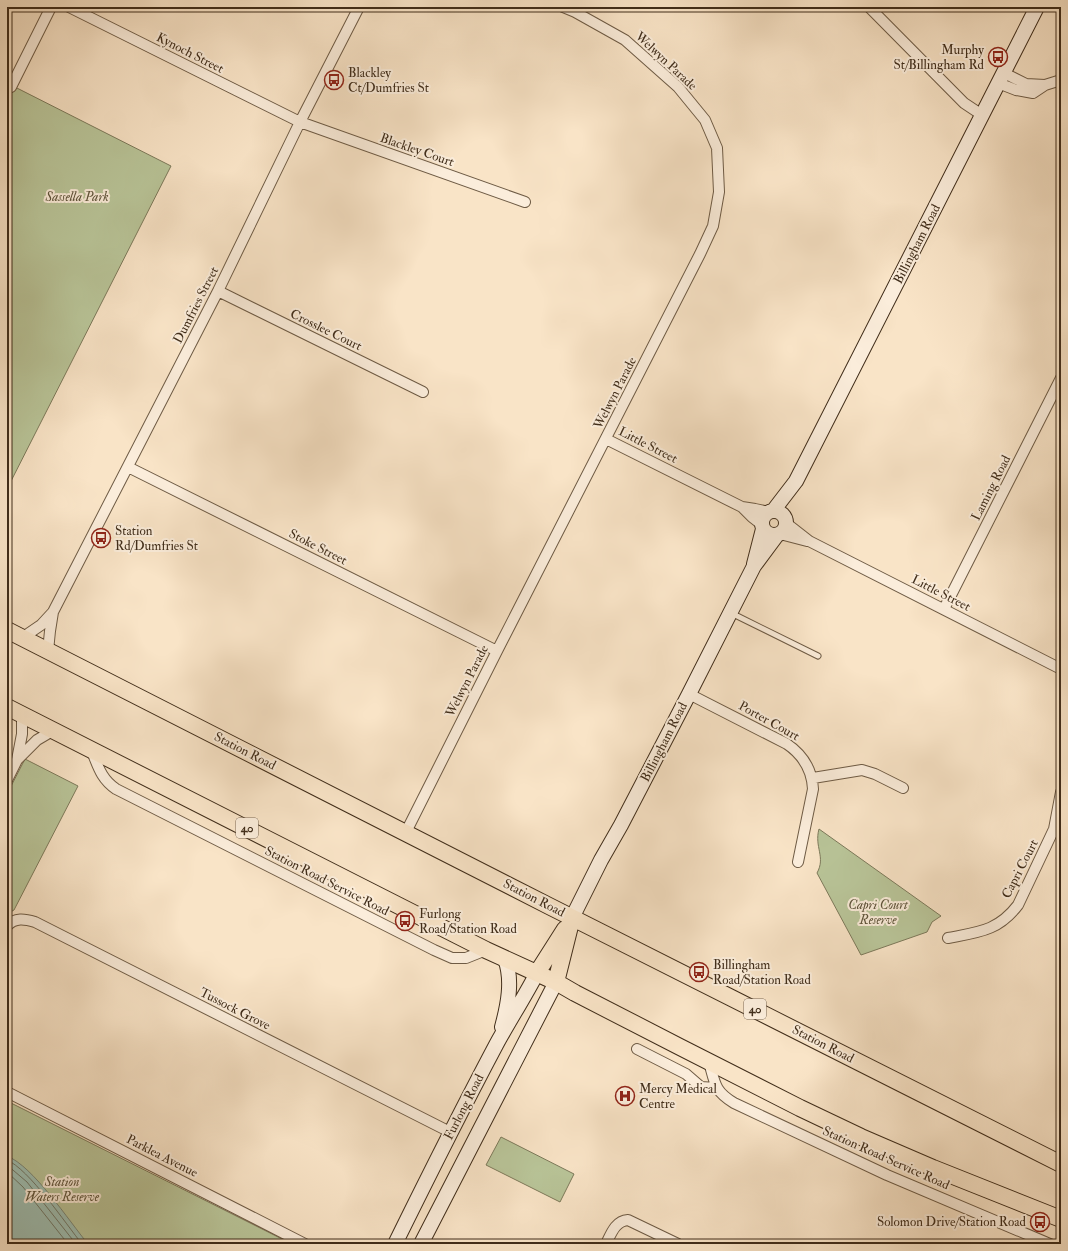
<svg xmlns="http://www.w3.org/2000/svg" width="1068" height="1251" viewBox="0 0 1068 1251" font-family="'IM FELL Double Pica',serif">
<style>
.green{fill:#b9c599;stroke:#7c795a}
.water{fill:#9ebfb3;stroke:#788576}
.lines{fill:none;stroke-linecap:round;stroke-linejoin:round}
.shore{stroke:#6f7666;stroke-width:1}
.lane-casing{stroke:#6e5b45;stroke-width:7}
.street-casing{stroke:#6e5b45;stroke-width:12}
.secondary-casing{stroke:#402d1a;stroke-width:16}
.primary-casing{stroke:#402d1a;stroke-width:18}
.lane{stroke:#fbeddb;stroke-width:5}
.street{stroke:#fbeddb;stroke-width:10}
.secondary{stroke:#fbeddb;stroke-width:14}
.primary{stroke:#f9e4c7;stroke-width:16}
.labels{text-anchor:middle;dominant-baseline:central;stroke-width:4;stroke-linejoin:round;paint-order:stroke}
.shield{fill:#fbeddb;stroke:#786754;stroke-width:1}
.shield-label{font-size:12px;font-weight:bold;fill:#402d1a}
.poi-label{font-size:13px;fill:#402d1a;stroke:#fbeddb;text-anchor:start}
.street-label{font-size:13px;fill:#402d1a;stroke:#fbeddb}
.park-label{font-size:13px;font-style:italic;fill:#5e533a;stroke:#fbeddb}
</style>
<rect width="100%" height="100%" fill="#f9e4c7"/>
<filter id="stains"><feTurbulence type="fractalNoise" baseFrequency=".005" numOctaves="4"/><feColorMatrix values="0 0 0 0 .2 0 0 0 0 .09 0 0 0 0 .02 0 0 0 .5 -.17"/></filter>
<radialGradient id="worn" r=".72"><stop offset=".6" stop-color="#630" stop-opacity="0"/><stop offset="1" stop-color="#630" stop-opacity=".3"/></radialGradient>
<path class="green" d="M7,83L171,166L7,489Z
M25,759L78,786L14,910L7,914V794Z
M819,829L941,916L932,922L927,932L861,955L817,873C826,857 814,847 819,829Z
M7,1101L292,1244H7Z
M501,1137L574,1174L560,1202L486,1165Z"/>
<path class="water" d="M7,1156C33,1166 69,1221 88,1244H41L37,1242L36,1244H7Z"/>
<g class="lines">
<path class="shore" d="M7,1160C29,1169 66,1224 82,1244
M7,1165L27,1182L76,1244
M7,1172L23,1187L68,1244"/>
<g class="lane-casing">
<path id="lane" d="M731,613L818,656"/>
</g>
<g class="street-casing">
<path id="street" d="M69,7L300,122L525,202
M869,7L964,103L982,115
M1004,73L1026,84L1045,85
M998,83L1016,90L1033,93L1045,85L1061,80
M11,87L51,7
M218,291L423,392
M606,439L742,507L752,517L761,524
M128,467L497,651
M742,507L755,509L769,512
M786,523L809,541L1061,669
M780,534L807,541
M944,609L1061,378
M22,638L41,625L53,612L218,291L300,122L359,7
M48,651L50,631L53,612
M689,694L787,744C803,755 812,769 813,789L798,862
M91,749C98,766 101,779 116,789L434,950L452,958H466L486,950
M18,759L37,740L54,730
M813,778L862,770L875,774L903,788
M7,780L17,760L22,734V714
M406,832L497,651L700,254L713,226L719,192L717,148L705,120L678,87L625,40L575,12L563,7
M7,926C15,917 25,919 35,922L450,1132
M948,938C979,932 998,931 1018,905L1054,829L1061,792
M637,1049L686,1074L701,1087L716,1088
M709,1062C715,1083 714,1091 734,1103L887,1175L1050,1244
M7,1092L305,1244
M606,1244C611,1234 615,1221 628,1220L678,1244"/>
</g>
<g class="secondary-casing">
<path id="secondary" d="M762 523a12 12 0 1 1 24 0a12 12 0 1 1-24 0Z
M773,511L796,481L1037,7
M754,564L763,529
M572,918L601,860L621,825L689,694L754,566L777,535
M502,1027C508,1005 513,980 505,959
M395,1244C428,1177 461,1111 496,1045C509,1021 524,998 537,973
M421,1244L556,982"/>
</g>
<g class="primary-casing">
<path id="primary" d="M7,630L549,906L1061,1164
M7,707L486,950L556,982L575,993L680,1047L800,1108L861,1137L933,1168L1061,1219
M537,973L565,929
M556,982L572,918"/>
</g>
<use href="#lane" class="lane"/>
<use href="#street" class="street"/>
<use href="#secondary" class="secondary"/>
<use href="#primary" class="primary"/>
</g>
<defs>
<g id="bus-ring" transform="scale(1)"><circle r="9.5" fill="#fbeddb" stroke="#8f2418" stroke-width="1.5"/><path d="M-5-6H5V4H4V6H2V4H-2V6H-4V4H-5ZM-3.5-4V0h7V-4ZM-3.5 1.2v1.5H-2V1.2ZM2 1.2v1.5H3.5V1.2Z" fill="#8f2418"/></g>
<g id="hospital-ring" transform="scale(1)"><circle r="9.5" fill="#fbeddb" stroke="#8f2418" stroke-width="1.5"/><path d="M-5-5h3v3.5h4V-5h3V5h-3V1.5h-4V5h-3Z" fill="#8f2418"/></g>
</defs>
<g fill-rule="evenodd">
<use href="#bus-ring" x="998" y="57"/>
<use href="#bus-ring" x="334" y="80"/>
<use href="#bus-ring" x="101" y="538"/>
<use href="#bus-ring" x="405" y="921"/>
<use href="#bus-ring" x="699" y="972"/>
<use href="#hospital-ring" x="625" y="1096"/>
<use href="#bus-ring" x="1040" y="1222"/>
</g>
<g class="labels">
<g class="shield">
<rect x="236" y="818" width="22" height="20" rx="3"/>
<rect x="744" y="999" width="22" height="20" rx="3"/>
</g>
<g class="shield-label">
<text x="247" y="828">40</text>
<text x="755" y="1009">40</text>
</g>
<g class="poi-label">
<text x="984" y="50" text-anchor="end">Murphy<tspan x="984" dy="15">St/Billingham Rd</tspan></text>
<text x="348" y="73">Blackley<tspan x="348" dy="15">Ct/Dumfries St</tspan></text>
<text x="115" y="531">Station<tspan x="115" dy="15">Rd/Dumfries St</tspan></text>
<text x="419" y="914">Furlong<tspan x="419" dy="15">Road/Station Road</tspan></text>
<text x="713" y="965">Billingham<tspan x="713" dy="15">Road/Station Road</tspan></text>
<text x="639" y="1089">Mercy Medical<tspan x="639" dy="15">Centre</tspan></text>
<text x="1026" y="1222" text-anchor="end">Solomon Drive/Station Road</text>
</g>
<g class="street-label">
<text transform="translate(190 53) rotate(27)">Kynoch Street</text>
<text transform="translate(666 61) rotate(43)">Welwyn Parade</text>
<text transform="translate(417 150) rotate(19)">Blackley Court</text>
<text transform="translate(917 244) rotate(-63)">Billingham Road</text>
<text transform="translate(196 305) rotate(-63)">Dumfries Street</text>
<text transform="translate(326 330) rotate(26)">Crosslee Court</text>
<text transform="translate(615 393) rotate(-63)">Welwyn Parade</text>
<text transform="translate(648 445) rotate(27)">Little Street</text>
<text transform="translate(991 488) rotate(-63)">Laming Road</text>
<text transform="translate(318 547) rotate(27)">Stoke Street</text>
<text transform="translate(941 593) rotate(27)">Little Street</text>
<text transform="translate(467 681) rotate(-63)">Welwyn Parade</text>
<text transform="translate(769 721) rotate(29)">Porter Court</text>
<text transform="translate(664 742) rotate(-63)">Billingham Road</text>
<text transform="translate(245 751) rotate(27)">Station Road</text>
<text transform="translate(1020 869) rotate(-63)">Capri Court</text>
<text transform="translate(327 881) rotate(27)">Station Road Service Road</text>
<text transform="translate(534 898) rotate(27)">Station Road</text>
<text transform="translate(235 1009) rotate(27)">Tussock Grove</text>
<text transform="translate(823 1044) rotate(27)">Station Road</text>
<text transform="translate(464 1107) rotate(-63)">Furlong Road</text>
<text transform="translate(162 1156) rotate(27)">Parklea Avenue</text>
<text transform="translate(886 1158) rotate(24)">Station Road Service Road</text>
</g>
<g class="park-label">
<text x="77" y="197">Sassella Park</text>
<text x="878" y="905">Capri Court<tspan x="878" dy="15">Reserve</tspan></text>
<text x="62" y="1182">Station<tspan x="62" dy="15">Waters Reserve</tspan></text>
</g>
</g>
<rect width="1068" height="1251" fill="none" stroke="#f9e4c7" stroke-width="24"/>
<rect x="8" y="8" width="1052" height="1235" fill="none" stroke="#402d1a" stroke-width="2"/>
<rect x="12" y="12" width="1044" height="1227" fill="none" stroke="#402d1a"/>
<rect width="100%" height="100%" filter="url(#stains)"/>
<rect width="100%" height="100%" fill="url(#worn)"/>
</svg>
